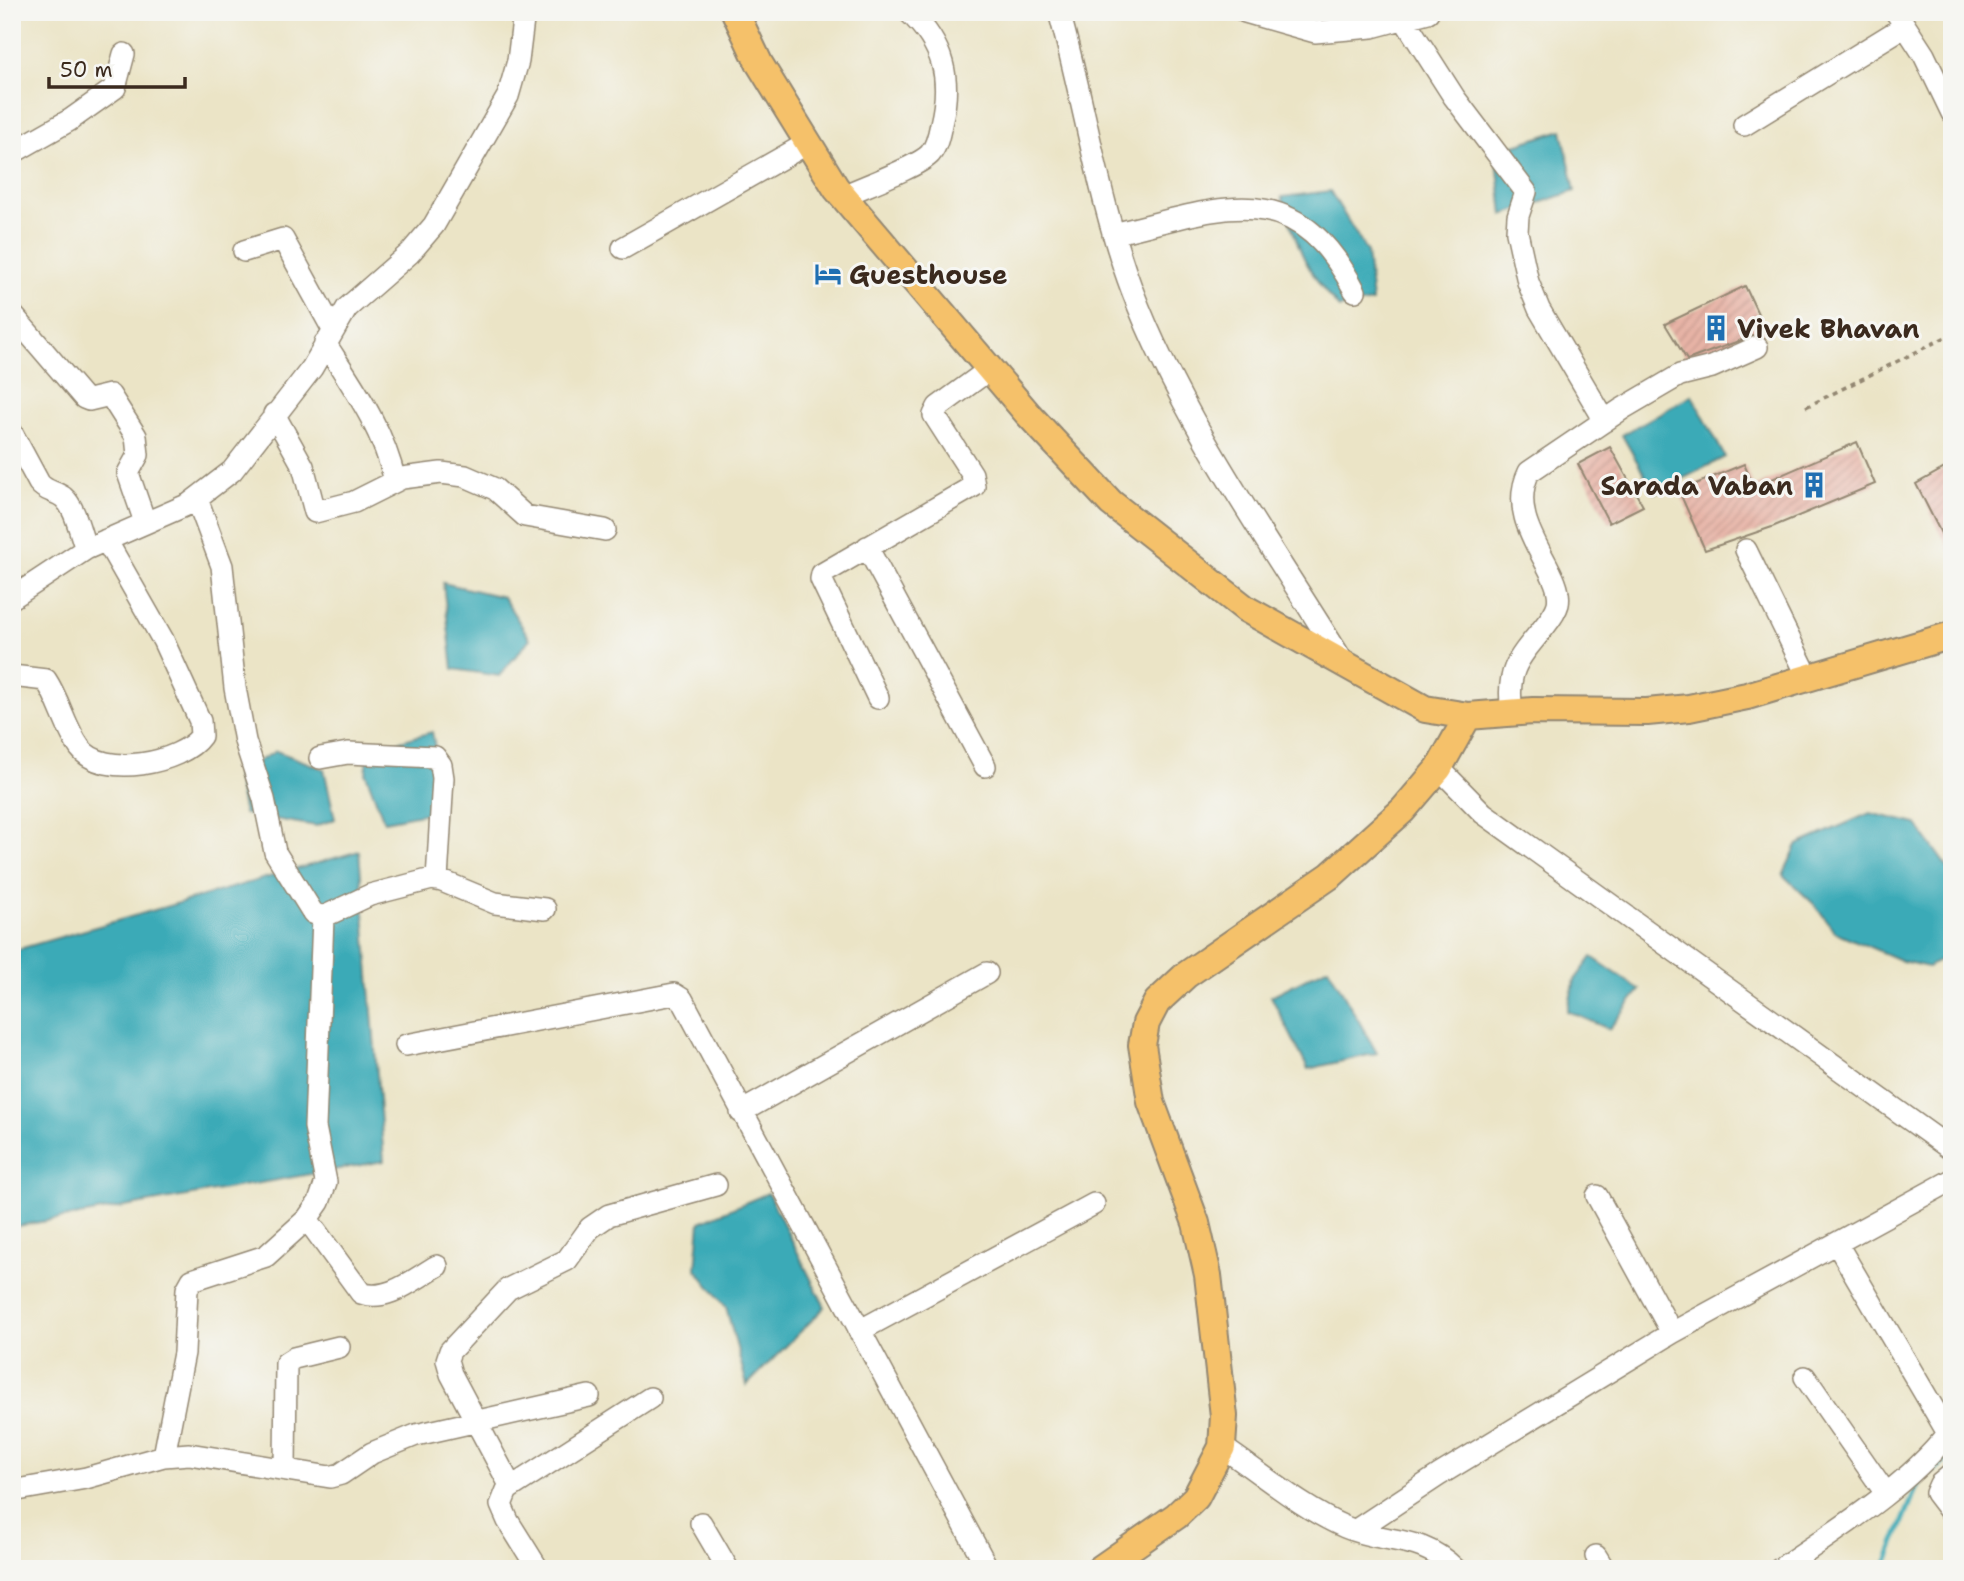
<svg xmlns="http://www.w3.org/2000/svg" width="1964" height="1581" viewBox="0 0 1964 1581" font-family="'Shantell Sans',sans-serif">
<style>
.water{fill:#3aaab7;stroke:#3a6a6a;stroke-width:2}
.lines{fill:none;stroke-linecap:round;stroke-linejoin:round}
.stream{stroke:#3aaab7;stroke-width:5}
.building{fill:url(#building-hatch)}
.minor-casing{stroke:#938772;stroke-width:24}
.major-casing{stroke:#938772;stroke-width:30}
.path{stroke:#938772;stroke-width:3.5;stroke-dasharray:5 5;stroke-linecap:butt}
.minor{stroke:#fff;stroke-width:21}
.major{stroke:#f5c16b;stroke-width:26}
.labels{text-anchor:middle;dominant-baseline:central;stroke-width:6;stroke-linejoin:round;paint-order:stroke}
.poi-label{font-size:26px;font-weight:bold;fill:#3b2a1e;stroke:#f6f6f2;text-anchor:start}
</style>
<defs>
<pattern id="building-hatch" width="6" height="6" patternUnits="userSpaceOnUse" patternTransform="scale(1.75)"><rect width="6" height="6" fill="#e7b3a6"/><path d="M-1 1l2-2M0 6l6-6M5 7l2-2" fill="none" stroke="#c79a8e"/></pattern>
</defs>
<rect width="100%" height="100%" fill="#f6f6f2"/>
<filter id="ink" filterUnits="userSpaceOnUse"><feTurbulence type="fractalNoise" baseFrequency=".0143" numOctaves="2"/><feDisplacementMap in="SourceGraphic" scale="14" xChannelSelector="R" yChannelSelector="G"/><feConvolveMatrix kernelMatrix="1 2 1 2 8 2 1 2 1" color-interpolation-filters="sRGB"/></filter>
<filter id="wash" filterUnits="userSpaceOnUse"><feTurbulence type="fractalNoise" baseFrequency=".00686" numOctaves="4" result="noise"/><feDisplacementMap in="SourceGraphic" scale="28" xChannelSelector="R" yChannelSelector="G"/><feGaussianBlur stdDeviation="1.57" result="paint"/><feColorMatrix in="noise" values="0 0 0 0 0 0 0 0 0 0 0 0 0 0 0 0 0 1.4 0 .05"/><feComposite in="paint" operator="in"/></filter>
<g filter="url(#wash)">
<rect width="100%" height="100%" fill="#ebe4c6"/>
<path class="water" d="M1562,130L1575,191L1503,215L1496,151Z
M1330,191L1367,252L1372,302L1339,308C1304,269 1298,247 1282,197Z
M1692,395L1725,457L1655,493L1622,435Z
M443,583L503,597L530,639L499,676L453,669Z
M432,732L440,772L433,812L384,821L366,774L369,750Z
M276,751L324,769L335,819L316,826L244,814L236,774Z
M1870,813L1916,824L1952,874V953L1928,967L1902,961L1835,932L1816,906L1783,875L1797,845Z
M359,851L384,1161L12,1227V951Z
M1592,957L1640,990L1609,1029L1567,1011L1575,980Z
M1328,967L1377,1053L1308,1069L1271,996Z
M768,1193L825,1307L747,1385L726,1307L696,1269L700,1222Z"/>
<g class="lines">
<path class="stream" d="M1884,1569L1920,1479L1952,1457"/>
</g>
<g id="blocks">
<path class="building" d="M1745,286L1766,331L1687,360L1665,324Z
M1857,442L1875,484L1772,527L1705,550L1679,491L1744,464L1754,487Z
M1610,447L1643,506L1609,523L1578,464Z
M1952,464V555L1916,484Z"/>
</g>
</g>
<g filter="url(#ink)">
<use href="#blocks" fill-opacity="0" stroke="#938772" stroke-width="2"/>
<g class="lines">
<g class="minor-casing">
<path id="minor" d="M1059,12C1085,104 1098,200 1132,290C1182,422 1271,545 1345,665
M1245,12L1315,32L1372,27L1428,12
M1896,12L1924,55L1952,113
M1404,19L1454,97L1526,192L1518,216L1517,232L1528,282L1539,309L1605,421
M1744,125L1905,26
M12,153L70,120L115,88L124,54
M843,196C862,187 918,167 930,154C937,146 939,134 941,124C952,79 944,45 909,12
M1113,234C1221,209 1293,172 1355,291
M623,248L808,143
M244,251L283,239L332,328
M12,314L84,398L89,400L110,395L136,436L138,455L128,473L145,522
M325,343C354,388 383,428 395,481
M274,414L303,466L315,512L354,502L402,478L441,473L465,476L495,489L525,516L605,530
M12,433L39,483C46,492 55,491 63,497C76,508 80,534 86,549
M197,499L222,566L235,688L245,741L264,799L275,852L313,913L323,917L370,895L432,879L442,881L495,903L545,909
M867,547L985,766
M1746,550L1809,679
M12,598L86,549L189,504L232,471L312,368L347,308L410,253L434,225L508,96L518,61L524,12
M12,676L46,680C60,701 65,728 80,748C103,779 182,763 201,736L200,721L163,640L106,540
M878,698L821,579L822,574L974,486L972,474L934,415L938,407L990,369
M1512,712C1506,673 1516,661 1541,631C1547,623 1555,615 1558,604C1565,571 1503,524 1529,472L1622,409L1680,375L1712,367L1757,347
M320,758L348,753L435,757L441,765L443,778L437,880
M1439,768L1483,813L1952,1150
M406,1045L658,997L674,994L682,999L988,1569
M741,1112L987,973
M1597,1196L1672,1333
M307,1219L361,1293C387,1303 415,1278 437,1266
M1837,1244L1952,1440
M859,1331L1094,1204
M1805,1377L1885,1492
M1222,1447C1261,1473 1301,1508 1345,1527C1386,1545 1419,1533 1455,1569
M164,1456L184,1353L187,1289L192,1280L266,1256L307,1219L319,1202L326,1182L315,1127L323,917
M285,1469L286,1363L294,1358L339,1347
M1952,1474L1940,1484L1936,1493L1952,1514
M511,1487L451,1374L447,1360L450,1351L508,1289L567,1260L590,1228L609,1215L716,1185
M12,1491L86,1478L164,1456L189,1454L330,1477L341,1474L372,1453L416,1435L589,1396
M701,1523L728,1569
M1356,1530L1439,1475L1672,1333L1952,1180
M1596,1556L1604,1569
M538,1569L508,1521L501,1505L507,1490L650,1398
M1780,1569C1838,1529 1904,1489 1948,1434"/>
</g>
<g class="major-casing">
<path id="major" d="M735,12L759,63L836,188L1028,414L1111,503L1246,609L1425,709L1468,716L1533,711L1647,712L1689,708L1747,696L1952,635
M1100,1569L1176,1516L1196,1497L1222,1447L1224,1416L1208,1275L1196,1223L1151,1102L1142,1045L1146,1023L1157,1002L1186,975L1331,875L1403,810L1439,768L1468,716"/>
</g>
<path class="path" d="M1806,407L1952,334"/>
<use href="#minor" class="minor"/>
<use href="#major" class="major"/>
</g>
</g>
<defs>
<g id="hotel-bare" transform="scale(2.1)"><path d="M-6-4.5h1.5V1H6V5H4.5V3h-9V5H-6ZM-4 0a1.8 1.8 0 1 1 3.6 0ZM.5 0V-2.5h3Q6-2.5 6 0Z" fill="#1f6fb2" stroke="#f6f6f2" stroke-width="2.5" paint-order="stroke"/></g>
<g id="building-bare" transform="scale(2.1)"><path d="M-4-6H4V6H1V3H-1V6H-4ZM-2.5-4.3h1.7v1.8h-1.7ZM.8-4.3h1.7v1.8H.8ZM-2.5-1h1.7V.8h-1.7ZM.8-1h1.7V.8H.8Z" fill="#1f6fb2" stroke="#f6f6f2" stroke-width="2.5" paint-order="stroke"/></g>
</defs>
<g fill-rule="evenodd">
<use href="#hotel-bare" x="828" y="274"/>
<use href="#building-bare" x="1716" y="328"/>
<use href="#building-bare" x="1814" y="485"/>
</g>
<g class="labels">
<g class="poi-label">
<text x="849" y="274">Guesthouse</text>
<text x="1737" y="328">Vivek Bhavan</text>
<text x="1793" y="485" text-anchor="end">Sarada Vaban</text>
</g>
</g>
<rect width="1964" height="1581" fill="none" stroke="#f6f6f2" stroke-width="42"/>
<path d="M49 77v10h136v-10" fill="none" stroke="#3b2a1e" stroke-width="3.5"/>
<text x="60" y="77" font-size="21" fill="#3b2a1e" stroke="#f6f6f2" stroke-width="5" paint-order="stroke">50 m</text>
</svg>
